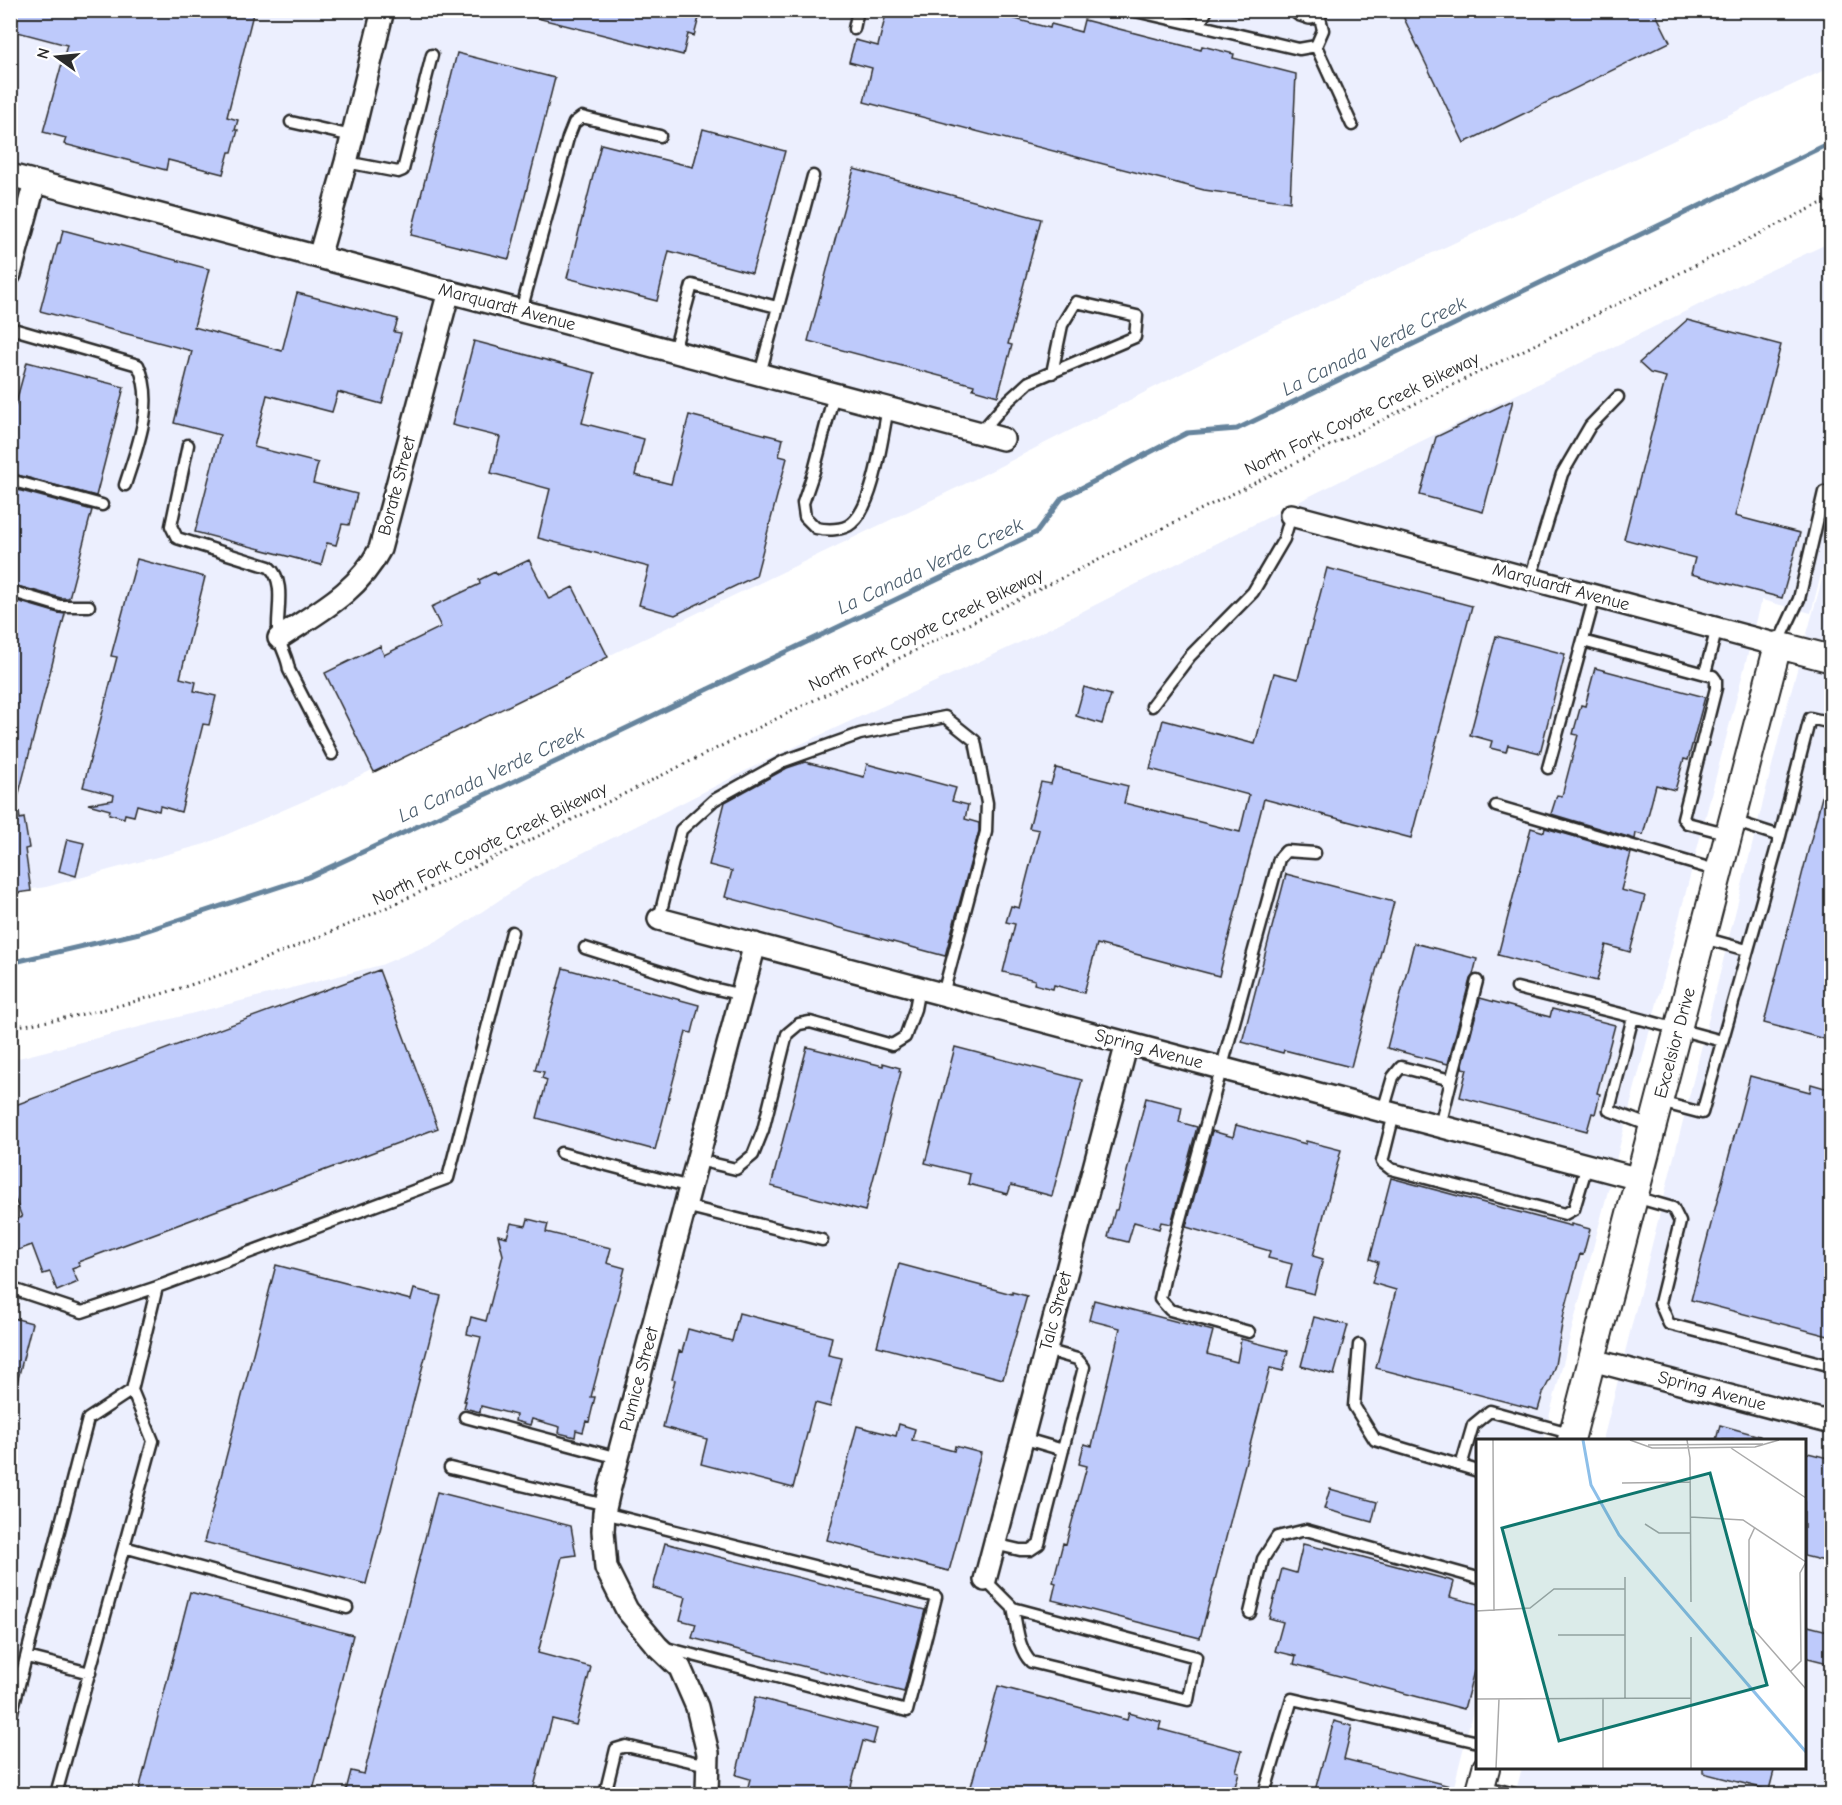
<svg xmlns="http://www.w3.org/2000/svg" width="1842" height="1805" viewBox="0 0 1842 1805" font-family="'Comic Neue',sans-serif">
<style>
.built{fill:#eceffe}
.lines{fill:none;stroke-linecap:round;stroke-linejoin:round}
.stream{stroke:#66849d;stroke-width:5}
.building{fill:#becafb;stroke:#2b2b2b;stroke-width:1.5}
.service-casing{stroke:#2b2b2b;stroke-width:15}
.minor-casing{stroke:#2b2b2b;stroke-width:26}
.tertiary-casing{stroke:#2b2b2b;stroke-width:30}
.path{stroke:#2b2b2b;stroke-width:3;stroke-dasharray:1.5 4.5;stroke-linecap:butt}
.service{stroke:#fff;stroke-width:10}
.minor{stroke:#fff;stroke-width:21}
.tertiary{stroke:#fff;stroke-width:26}
.labels{text-anchor:middle;dominant-baseline:central;stroke-width:6;stroke-linejoin:round;paint-order:stroke}
.street-label{font-size:18px;fill:#2b2b2b;stroke:#fff}
.water-label{font-size:20px;font-style:italic;fill:#4d5f6e;stroke:#fff}
.inset-river{fill:none;stroke:#8dbfe9;stroke-width:3}
.inset-road{fill:none;stroke:#aaa;stroke-width:1.5}
.view{fill:#0f766e;fill-opacity:0.15;stroke:#0f766e;stroke-width:3}
.inset-edge{fill:none;stroke:#2b2b2b;stroke-width:3}
</style>
<rect width="100%" height="100%" fill="#fff"/>
<filter id="ink" filterUnits="userSpaceOnUse"><feTurbulence type="fractalNoise" baseFrequency=".0167" numOctaves="2"/><feDisplacementMap in="SourceGraphic" scale="12" xChannelSelector="R" yChannelSelector="G"/><feConvolveMatrix kernelMatrix="1 2 1 2 8 2 1 2 1" color-interpolation-filters="sRGB"/></filter>
<g filter="url(#ink)">
<path class="built" d="M11,11H1831V67L1261,333L971,481L343,784L205,844L46,887L11,892Z
M1831,242V536L1811,613L1762,600L1543,1440H1478L1477,1694L1452,1794H11V1060L381,965L438,941L531,879L773,757L1034,636L1318,492L1741,284Z
M1831,547V1794H1515L1522,1768H1804V1440H1603L1787,706Z"/>
<g class="lines">
<path class="stream" d="M10,963L139,933L309,877L583,749L1037,532L1062,498L1187,433L1237,429L1832,142"/>
</g>
<path class="building" d="M10,10H254L227,117L238,120L235,130H238L232,152H229L223,174L168,160L166,170L64,144L66,138L43,132L67,45L10,30Z
M530,10H701L694,36L688,34L683,55L529,16Z
M887,10H980L1050,28L1051,24L1081,32L1084,20L1201,50L1202,46L1234,54L1233,58L1296,74L1290,202L1204,190L864,102L872,68L849,62L855,40L878,46Z
M1400,10H1654L1670,42L1464,143Z
M457,53L555,78L509,259L411,235Z
M703,129L785,151L752,273L669,251L657,301L567,278L601,144L693,167Z
M854,169L1041,219L1008,344L1012,345L998,396L973,389L974,385L808,341Z
M63,230L209,269L194,327L245,341L282,351L297,293L398,319L394,332L401,333L382,404L338,392L332,412L267,395L254,447L318,463L313,483L357,494L349,525L342,524L336,545L327,543L321,565L195,532L220,435L174,423L192,351L40,311L58,243H60Z
M1687,320L1781,345L1735,516L1800,533L1782,598L1691,574L1695,558L1624,539L1666,377L1650,373L1639,363Z
M474,341L595,373L582,423L644,439L635,475L671,484L689,415L783,439L779,456L787,458L756,576L675,615L639,605L649,567L538,538L550,489L491,473L500,437L452,425Z
M27,362L124,387L96,496L10,473V424Z
M1513,400L1483,512L1420,495L1436,437Z
M10,488L92,510L69,598H61L10,584Z
M137,559L205,577L180,678L196,682L194,691L216,696L209,725L203,724L181,812L160,806L159,811L137,805L134,816L125,814L124,818L109,814L110,810L88,804L113,800L114,795L83,787L117,657L111,656Z
M529,560L549,599L573,587L608,657L374,772L325,673L380,646L384,655L441,627L431,607L480,584L479,580L495,572L497,575Z
M1327,568L1472,606L1411,838L1264,799L1219,976L1097,944L1084,993L1054,985L1053,989L1034,984L1035,980L1003,972L1015,924L1006,922L1011,906L1019,908L1039,830L1029,828L1041,782L1051,784L1056,768L1128,786L1124,803L1240,832L1249,795L1150,769L1163,720L1255,744L1274,673L1298,679Z
M10,599L58,613L65,614L15,809L10,808Z
M1496,636L1565,654L1540,753L1508,745L1506,752L1490,748L1492,741L1470,735Z
M1595,668L1705,697L1688,760L1684,759L1675,790L1656,785L1643,835L1636,833L1635,839L1551,814L1557,795L1562,796L1578,735L1573,734L1581,705L1585,706Z
M1084,687L1111,695L1102,724L1076,716Z
M805,762L864,777L867,764L956,788L952,801L968,805L965,819L979,823V831L945,956L725,897L732,871L709,865L725,802L787,768Z
M1826,781L1832,782V1041L1764,1023Z
M19,812L20,819L24,818L29,848L25,849L31,891L10,894V813Z
M1531,828L1544,832L1545,828L1631,853L1621,890L1645,896L1630,952L1606,945L1597,981L1498,955Z
M67,839L84,843L76,876L59,871Z
M1286,874L1394,902L1351,1067L1284,1050L1283,1053L1242,1042Z
M1414,943L1477,959L1473,975L1470,979L1448,1064L1387,1048Z
M563,968L699,1005L692,1033L686,1032L655,1150L537,1118L547,1080L542,1078L544,1072L535,1070Z
M379,970L438,1128L78,1262L80,1266L72,1269L78,1282L57,1291L50,1272L43,1274L32,1245L10,1253V1222L22,1217L10,1186V1107Z
M1480,998L1550,1017L1552,1009L1615,1025L1597,1093L1600,1094L1595,1114L1592,1113L1587,1131L1460,1097L1467,1069L1462,1068Z
M807,1047L883,1066V1063L900,1068L899,1071L901,1072L865,1211L771,1186Z
M955,1047L1082,1080L1052,1196L1011,1185L1008,1194L968,1184L970,1174L925,1163Z
M1750,1076L1810,1092L1811,1084L1832,1090V1337L1691,1300Z
M1146,1098L1182,1107L1179,1122L1197,1127L1171,1224L1161,1222L1159,1229L1134,1222L1128,1242L1108,1237L1115,1210H1117Z
M1236,1125L1306,1144V1141L1341,1150L1313,1256L1323,1259L1314,1294L1286,1287L1292,1264L1268,1258L1270,1251L1186,1227L1212,1131L1233,1137Z
M1391,1178L1571,1226V1224L1590,1229L1583,1255L1580,1254L1564,1313L1555,1365L1550,1379L1543,1393L1538,1410L1376,1368L1396,1290L1372,1283L1378,1262L1370,1259Z
M528,1219L548,1224L546,1232L611,1248L607,1263L625,1268L591,1397H595L589,1422L586,1421L583,1432L576,1430L575,1437L559,1433L560,1427L532,1419L530,1425L515,1421L516,1415L481,1406L480,1412L464,1408L466,1401H464L481,1337L467,1334L471,1317L486,1321L503,1255L498,1235L507,1237L511,1223L526,1226Z
M899,1264L1012,1294V1292L1027,1296L1003,1379L877,1346Z
M276,1265L411,1300L414,1289L441,1296L366,1584L204,1542Z
M1094,1300L1213,1331L1207,1354L1237,1362L1241,1339L1288,1351L1283,1371L1270,1368L1200,1638L1052,1600L1056,1583L1053,1582L1063,1543L1066,1544L1087,1466L1079,1464L1084,1444L1092,1446L1120,1328L1089,1320Z
M739,1313L832,1337L828,1355L842,1358L830,1407L815,1403L793,1488L701,1464L707,1439L663,1427L675,1380L672,1379L679,1351L682,1352L688,1329L732,1341Z
M10,1317L32,1323L16,1387H10Z
M1314,1317L1348,1325L1334,1375L1301,1366Z
M899,1424L915,1429L912,1440L954,1451L955,1446L981,1453L949,1571L827,1540L857,1426L896,1436Z
M1720,1425L1760,1436V1440H1716Z
M1804,1452L1832,1459V1552L1829,1562L1804,1556Z
M1330,1489L1377,1502L1372,1522L1324,1509Z
M437,1492L571,1526L576,1555L562,1557L538,1653L591,1667L576,1725L552,1719L532,1794H345L351,1771L364,1774Z
M665,1543L925,1610L904,1692L692,1638L696,1624L680,1620L686,1597L653,1588Z
M1303,1544L1324,1549L1325,1547L1449,1580L1454,1582L1450,1597L1478,1604V1656L1464,1709L1294,1664L1296,1656L1275,1651L1283,1622L1269,1618L1282,1569L1296,1573Z
M190,1592L353,1635L312,1794H138Z
M1804,1625L1832,1632V1664L1804,1657Z
M998,1686L1127,1720L1129,1713L1161,1722L1159,1729L1242,1751L1236,1771L1239,1772L1235,1787L1232,1786L1230,1794H969Z
M755,1697L877,1729L873,1744L863,1741L849,1794H746L750,1779L736,1775Z
M1334,1721L1352,1726L1344,1759L1462,1789V1794H1314Z
M1703,1767H1775L1769,1790L1703,1773Z"/>
<g class="lines">
<g class="service-casing">
<path id="service" d="M1131,10L1192,24L1201,21L1207,10
M1193,24L1299,49L1316,46L1323,30L1318,10
M854,29L858,10
M1316,46L1352,125
M291,122L352,136
M346,162L398,172L403,170L432,55
M521,311L568,138L574,123L582,117L660,136
M10,328L138,365C156,403 137,447 125,485
M674,351L692,285L777,307
M760,374L813,176
M834,394L814,471L803,503L805,517L816,528C826,530 843,531 852,523C874,505 882,437 888,408
M980,433L1006,403L1029,382L1135,337L1137,316L1076,302L1062,325L1052,373
M188,445L171,526L177,538L269,567C288,583 274,618 279,639C282,650 288,659 289,670L332,754
M10,480L102,505
M1530,579L1562,474L1590,426L1618,397
M10,591L60,606H89
M1583,641L1713,676L1716,680V688L1683,818L1687,823L1729,834
M1778,644L1799,599L1824,492
M1705,673L1717,628
M1152,706L1190,656L1253,592L1284,539L1291,515
M1548,768L1595,596
M1496,806L1719,871
M1733,821L1780,836
M659,919L681,830L714,800L784,761L860,734L945,717L975,741L987,803L986,832L943,994
M1703,938L1747,950
M585,948L708,987L742,995
M1517,988L1633,1017
M1450,1085L1477,981
M1660,1102L1702,1113L1780,836L1810,718L1832,723
M1383,1111L1393,1077L1401,1067L1447,1079L1450,1085L1440,1126
M1394,1114L1382,1162L1391,1169L1565,1214L1574,1209L1587,1165
M1653,1127L1609,1110L1633,1017L1722,1041
M561,1153L690,1187
M698,1160L736,1169L753,1155L763,1130L787,1034L799,1024L810,1022L892,1045L905,1037L915,1009L919,988
M1635,1197L1673,1208L1680,1222L1660,1303L1669,1324L1832,1366
M685,1206L822,1240
M10,1288L82,1312L157,1287
M1249,1332L1170,1310L1160,1299L1166,1270L1279,859L1286,851L1315,853
M1359,1345L1354,1406L1375,1440L1478,1471
M465,1417L618,1458
M1022,1438L1063,1450
M1461,1466L1473,1425L1490,1411L1573,1434
M450,1468L606,1505
M604,1513L936,1597L907,1711L666,1648
M994,1544L1020,1550H1030L1039,1544L1084,1367L1077,1359L1046,1350
M124,1547L347,1608
M985,1580L1013,1608L1196,1657L1188,1700L1031,1662C1018,1649 1017,1626 1013,1608
M1250,1613L1263,1559L1277,1537L1306,1530L1478,1578
M27,1657L90,1673
M10,1719L88,1419L132,1390
M1482,1786L1515,1794
M56,1794L153,1441L132,1390L157,1287L448,1178L512,932
M605,1794L616,1749L626,1746L707,1765
M1264,1794L1292,1699L1478,1742"/>
</g>
<g class="minor-casing">
<path id="minor" d="M1301,10L1310,13L1315,10
M10,175L1003,439
M319,257L346,162L383,10
M10,274L35,182
M1291,515L1778,645
M279,638C319,611 357,593 380,549L449,291
M659,919L1639,1179
M1592,1360L1832,1423
M985,1580L1127,1043
M707,1794L708,1753L697,1707L680,1668L657,1646L627,1610L606,1568L603,1531L604,1513L609,1491L755,944"/>
</g>
<g class="tertiary-casing">
<path id="tertiary" d="M1571,1440L1778,645L1832,659
M1479,1794L1486,1768"/>
</g>
<path class="path" d="M10,1027C201,1001 375,914 547,832L1832,198"/>
<use href="#service" class="service"/>
<use href="#minor" class="minor"/>
<use href="#tertiary" class="tertiary"/>
</g>
</g>
<g class="labels">
<g class="street-label">
<text transform="translate(507 307) rotate(15)">Marquardt Avenue</text>
<text transform="translate(1362 414) rotate(-26)">North Fork Coyote Creek Bikeway</text>
<text transform="translate(397 486) rotate(-75)">Borate Street</text>
<text transform="translate(1561 587) rotate(15)">Marquardt Avenue</text>
<text transform="translate(926 630) rotate(-26)">North Fork Coyote Creek Bikeway</text>
<text transform="translate(490 844) rotate(-26)">North Fork Coyote Creek Bikeway</text>
<text transform="translate(1675 1043) rotate(-75)">Excelsior Drive</text>
<text transform="translate(1149 1049) rotate(15)">Spring Avenue</text>
<text transform="translate(1056 1311) rotate(-75)">Talc Street</text>
<text transform="translate(639 1379) rotate(-75)">Pumice Street</text>
<text transform="translate(1712 1391) rotate(15)">Spring Avenue</text>
</g>
<g class="water-label">
<text transform="translate(1374 346) rotate(-26)">La Canada Verde Creek</text>
<text transform="translate(930 566) rotate(-25)">La Canada Verde Creek</text>
<text transform="translate(491 774) rotate(-25)">La Canada Verde Creek</text>
</g>
</g>
<g transform="translate(1476 1439)">
<rect width="330" height="330" fill="#fff"/>
<path class="inset-river" d="M107,1L115,46L143,96L330,313"/>
<path class="inset-road" d="M17,1L18,172M154,1L176,9H202L279,8L303,1M211,1L214,19L215,163M172,6L287,5M255,9L330,59M146,44L214,43M214,78L267,81L330,123M169,85L183,94H215M279,88L273,101V185L330,250M149,138V259M0,172L54,169L78,150H149M82,196H149M215,198V329M315,232L325,222L324,134L330,123M127,259V329M0,260L215,259M20,329L23,260"/>
<path class="view" d="M234,34L291,246L83,302L26,89Z"/>
<rect width="330" height="330" class="inset-edge"/>
</g>
<rect width="1842" height="1805" fill="none" stroke="#fff" stroke-width="36"/>
<rect x="18" y="18" width="1806" height="1769" fill="none" stroke="#2b2b2b" stroke-width="2" filter="url(#ink)"/>
<g transform="translate(57 57) rotate(285)" stroke="#ffffff" stroke-width="4.5" paint-order="stroke">
<path d="M0-4.5L10 22L0 15L-10 22Z" fill="#2b2b2b"/>
<text y="-9" font-size="16" font-weight="bold" text-anchor="middle" fill="#2b2b2b">N</text>
</g>
</svg>
